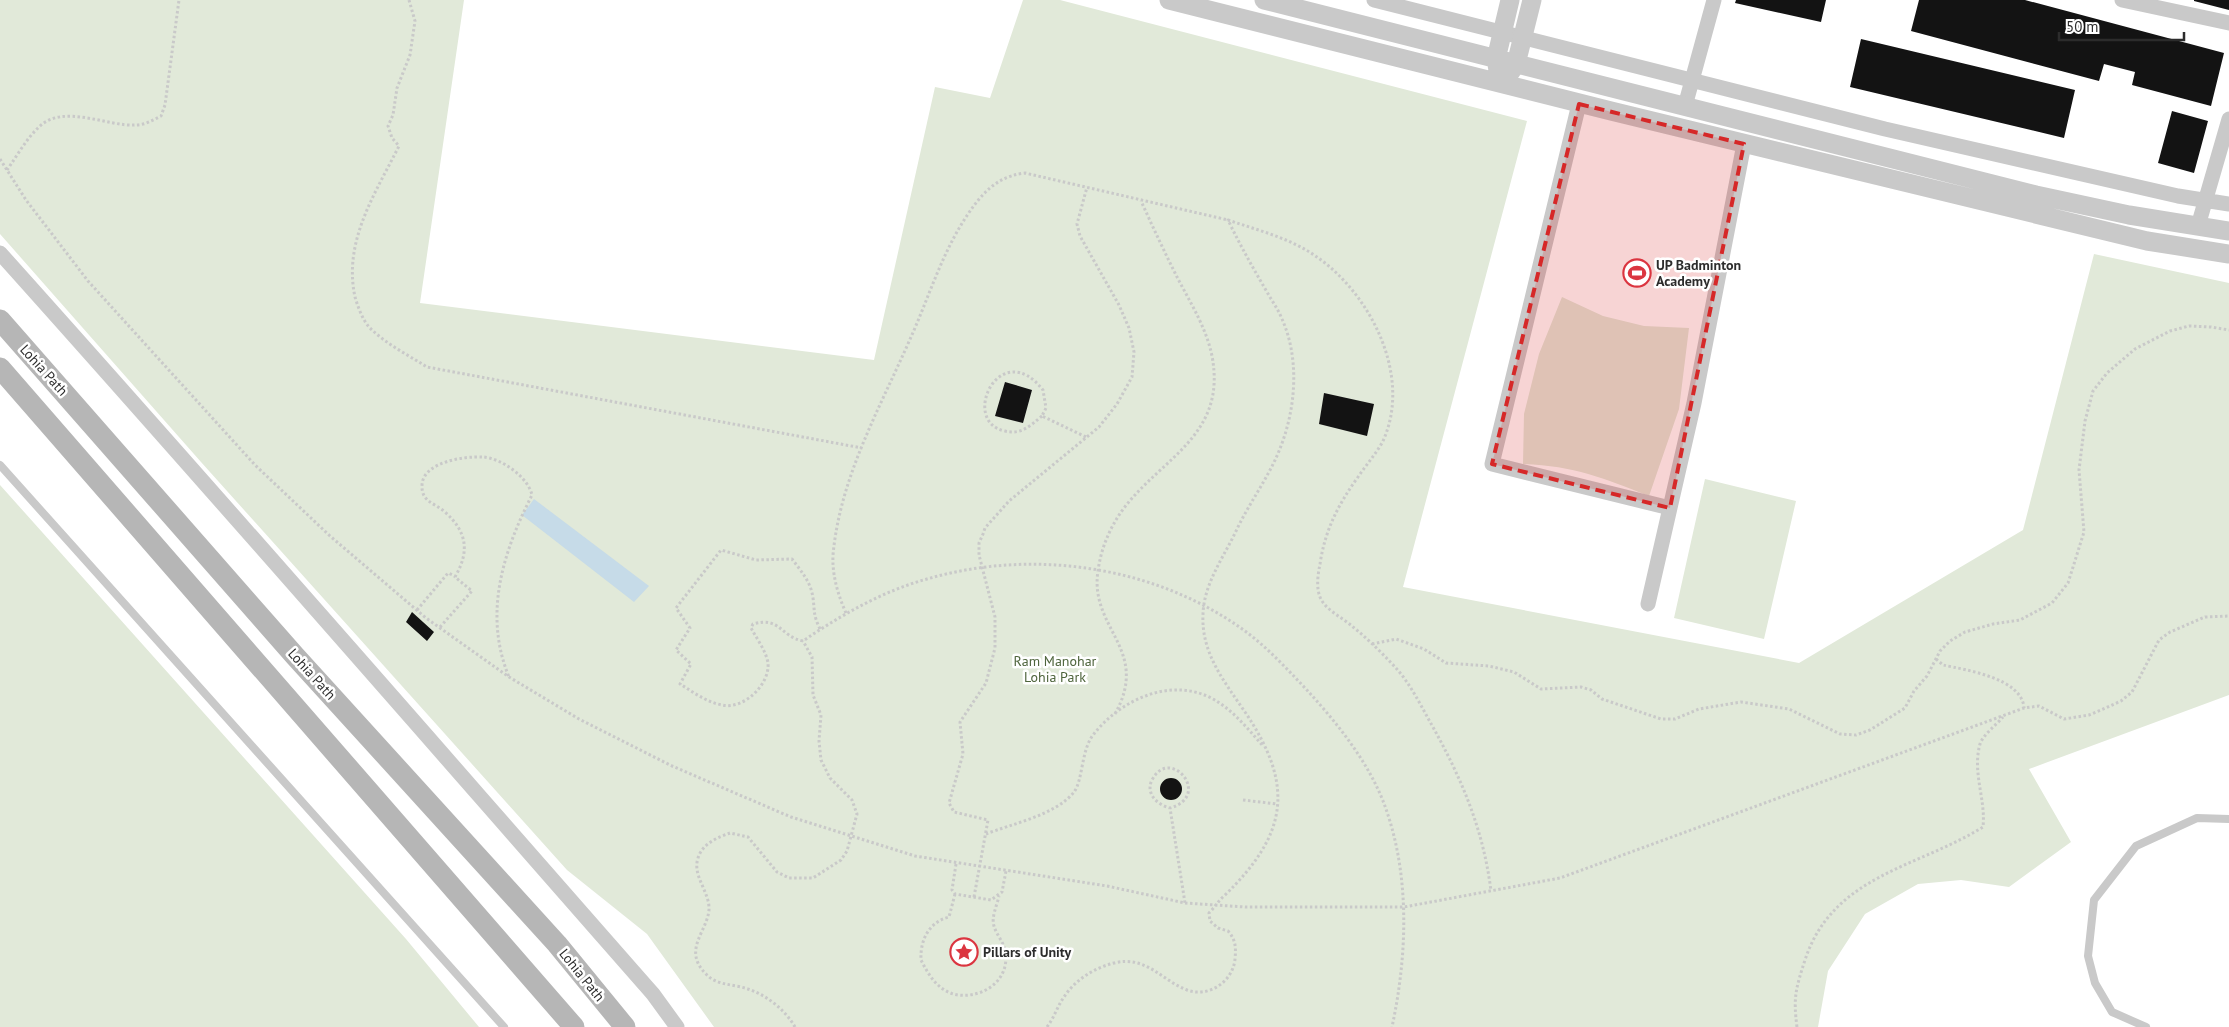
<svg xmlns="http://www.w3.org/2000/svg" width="2229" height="1027" viewBox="0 0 2229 1027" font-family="'PT Sans',sans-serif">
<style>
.green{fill:#e1e9d9}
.water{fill:#c6dbe8}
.building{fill:#131313}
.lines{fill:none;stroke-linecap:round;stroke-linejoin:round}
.path{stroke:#c9c9c9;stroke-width:3;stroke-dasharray:2.5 2.5;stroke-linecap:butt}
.service{stroke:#c9c9c9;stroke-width:8}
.minor{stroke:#c9c9c9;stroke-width:15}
.tertiary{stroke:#c9c9c9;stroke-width:19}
.secondary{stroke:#b6b6b6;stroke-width:21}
.marked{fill:#d62828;fill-opacity:0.2;stroke:#d62828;stroke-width:4;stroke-dasharray:10 6;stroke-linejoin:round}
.labels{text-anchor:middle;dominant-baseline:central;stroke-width:5;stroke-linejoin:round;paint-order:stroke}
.poi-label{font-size:14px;font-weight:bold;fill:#2c2c2c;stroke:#fff;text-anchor:start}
.street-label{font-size:14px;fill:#2c2c2c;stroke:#fff}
.park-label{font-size:14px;fill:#4e643c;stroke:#fff}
</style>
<rect width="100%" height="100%" fill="#fff"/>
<path class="green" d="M0,0H464L420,303L874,360L935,87L990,98L1023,0H1060L1527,121L1403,587L1799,663L2023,530L2094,254L2229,283V695L2029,769L2071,842L2009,887L1961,880L1918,884L1865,914L1828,971L1818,1027H714L647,934L567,870L201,462L0,234Z
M1562,297L1603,316L1644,326L1689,328L1679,409L1649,496C1603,478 1574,466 1523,464L1524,414L1539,354Z
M1705,479L1796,501L1764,639L1674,618Z
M0,485L406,939L479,1027H0Z"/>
<path class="water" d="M534,499L649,586L634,602L522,515Z"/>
<path class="building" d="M1736,0H1826L1821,22L1735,3Z
M1919,0H2025L2224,53L2211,106L2132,85L2135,72L2104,64L2099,81L1911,31Z
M2194,0H2229V10L2194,1Z
M1861,39L2075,90L2064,138L1850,87Z
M2172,111L2208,121L2194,173L2158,163Z
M1005,382L1032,390L1023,423L995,416Z
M1324,393L1374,404L1367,436L1319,424Z
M412,612L434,632L427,641L406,622Z
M1160 789a11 11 0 1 1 22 0a11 11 0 1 1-22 0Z"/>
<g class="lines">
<path class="path" d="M409,0L415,21L410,55L397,88L393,115L388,126L392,138L399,146C375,194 343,241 355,297C358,307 363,321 370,328C386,344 408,355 427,367L862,448
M0,159L26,200L88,281L255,465L330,536L426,618L509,677L579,719L672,766L791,817L915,856L1107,886L1185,903L1170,808C1158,805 1145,794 1152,780C1170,745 1213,796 1170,808
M7,170C17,156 26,139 39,127C63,103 108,127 136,125C145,125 153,120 161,116L165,105L179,0
M1042,416C1030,426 1021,435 1005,431C959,422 1000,335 1043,390L1046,408L1042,416L1086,437
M417,610L448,573L455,576
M846,613C838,595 832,575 833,555C840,477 880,408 911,337C932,290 946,239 980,198C992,184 1006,175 1025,173L1228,220
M440,627L472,591L455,577C470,551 467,532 445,512C435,503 421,502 422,485C423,462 464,456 483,457C501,458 528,477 532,495C503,552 483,614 509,677
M820,629C813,614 815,613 813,598C811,582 801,571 792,559L756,560L721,550L676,608L690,628L676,650L691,664L680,684C693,692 706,702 722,705C743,710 770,685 768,663C766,651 757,639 751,628L753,624C780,616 781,637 803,641C841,615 883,591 927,579C1033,548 1156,566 1245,631C1268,648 1287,669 1306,689C1338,724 1372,766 1387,812C1410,880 1407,957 1392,1027
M1372,644L1396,639L1424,649L1446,663L1489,666L1514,672L1541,689L1581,687L1591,690L1602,699L1661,719H1675L1699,709L1741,702L1789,709L1840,734L1856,735L1870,730L1905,708L1914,691L1927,676L1940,651L1950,641L1965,632L1993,624L2020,620L2052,603L2068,583L2084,532L2079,470L2085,421L2093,391L2107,373L2135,349L2170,331L2189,326L2211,327L2229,330
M1936,659L1943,665C1966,670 2022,678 2024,708
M1115,714C1151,649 1089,629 1098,571C1101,548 1110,527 1124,508C1163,457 1227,435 1212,356C1206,326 1188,299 1175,273C1163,249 1152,225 1141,201
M1243,800L1277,804
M986,834C1011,824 1056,815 1074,792C1083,780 1081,751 1093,735C1120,700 1171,676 1213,699C1233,710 1248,729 1263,746
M956,864L952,890L955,894L991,900L1002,892L1006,871
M955,894L949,917C929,922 920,940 921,960C929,976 939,992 958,995C985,998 1011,979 1005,950C1003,941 996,934 994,926C991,918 997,905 999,896
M974,897L988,820L954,812L949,803L963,754L960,722L986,683L995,648V617L979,555V543L983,534L985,528L1009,501L1099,427L1117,404L1132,377L1134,352L1129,328L1119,305L1080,236L1077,224L1087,187
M1185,903L1245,907H1404L1560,878L2024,708L2039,706L2064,719L2089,715L2101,710L2121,701L2132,692L2159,640L2170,632L2205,617L2229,616
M795,1027C784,1008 763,992 741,987C728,984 715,984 706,974C682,950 707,932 709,910C710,892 692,876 698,858C702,844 718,837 730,833L748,837L777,872L789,878H813L841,860L847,851L857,814L852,800L830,778L821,760L819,741L821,715L813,695L812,657L803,641
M1047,1027C1054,1018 1057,1007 1064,997C1075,980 1094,968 1114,963C1146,955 1161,980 1187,990C1208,998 1233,982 1235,959C1236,948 1236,940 1228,931L1218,928L1210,921L1209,913C1215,907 1218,901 1224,896C1288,834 1295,786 1245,712C1224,681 1201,653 1203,614C1204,583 1224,557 1237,529C1250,502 1268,478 1279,451C1296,410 1300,359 1282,319C1278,309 1272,301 1267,292C1253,268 1240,245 1228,220C1254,229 1282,236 1306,250C1367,285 1415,375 1382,443C1375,455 1366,465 1358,477C1338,505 1325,530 1320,564C1318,574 1316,587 1320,597C1325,610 1342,617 1353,627C1368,639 1382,653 1395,667C1409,682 1419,702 1429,720C1460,775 1483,827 1491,891
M1797,1027C1793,997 1796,988 1805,960C1833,875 1917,868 1983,827C1986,799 1972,773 1980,744C1983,735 1996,725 2003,717"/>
<path class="service" d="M0,465L504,1027
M2146,1027L2112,1012L2095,983L2088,956L2094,900L2136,846L2197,818L2229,819"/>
<path class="minor" d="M1374,0L1885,129L2178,196L2229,204
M2122,0L2229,23
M1579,104L1492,464L1670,508
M1685,106L1714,0
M2198,226L2229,119
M0,253C220,498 436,747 653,994L677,1027
M1648,604L1694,403L1744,144"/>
<path class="tertiary" d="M1169,0L1611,111L2147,241L2229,254
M1264,0L2036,195L2129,215L2229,231
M1498,70L1496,59L1510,0
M1510,73L1516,64L1532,0"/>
<path class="secondary" d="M0,320L295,656L557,944L625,1027
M0,368L574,1027"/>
</g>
<path class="marked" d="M1579,104L1744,144L1670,508L1492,464Z"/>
<defs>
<g id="stadium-ring" transform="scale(1.4375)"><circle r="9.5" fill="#fff" stroke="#db3540" stroke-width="1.5"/><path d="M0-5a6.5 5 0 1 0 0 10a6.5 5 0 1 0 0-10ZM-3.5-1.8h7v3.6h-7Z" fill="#db3540"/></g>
<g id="sight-ring" transform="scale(1.4375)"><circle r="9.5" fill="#fff" stroke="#db3540" stroke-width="1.5"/><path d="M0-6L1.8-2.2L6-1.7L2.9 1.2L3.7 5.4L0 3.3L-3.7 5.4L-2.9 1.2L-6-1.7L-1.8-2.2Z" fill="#db3540"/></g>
</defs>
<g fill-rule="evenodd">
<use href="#stadium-ring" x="1637" y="273"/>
<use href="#sight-ring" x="964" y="952"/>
</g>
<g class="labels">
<g class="poi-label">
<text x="1656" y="265">UP Badminton<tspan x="1656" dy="16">Academy</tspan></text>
<text x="983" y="952">Pillars of Unity</text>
</g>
<g class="street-label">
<text transform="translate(44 370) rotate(48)">Lohia Path</text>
<text transform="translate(312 674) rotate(48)">Lohia Path</text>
<text transform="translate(582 975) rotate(51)">Lohia Path</text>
</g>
<g class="park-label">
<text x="1055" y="661">Ram Manohar<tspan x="1055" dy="16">Lohia Park</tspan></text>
</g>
</g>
<path d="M2059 32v8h125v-8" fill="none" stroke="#2c2c2c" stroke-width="2.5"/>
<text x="2066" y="32" font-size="15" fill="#2c2c2c" stroke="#ffffff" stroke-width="4" paint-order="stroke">50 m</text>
</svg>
